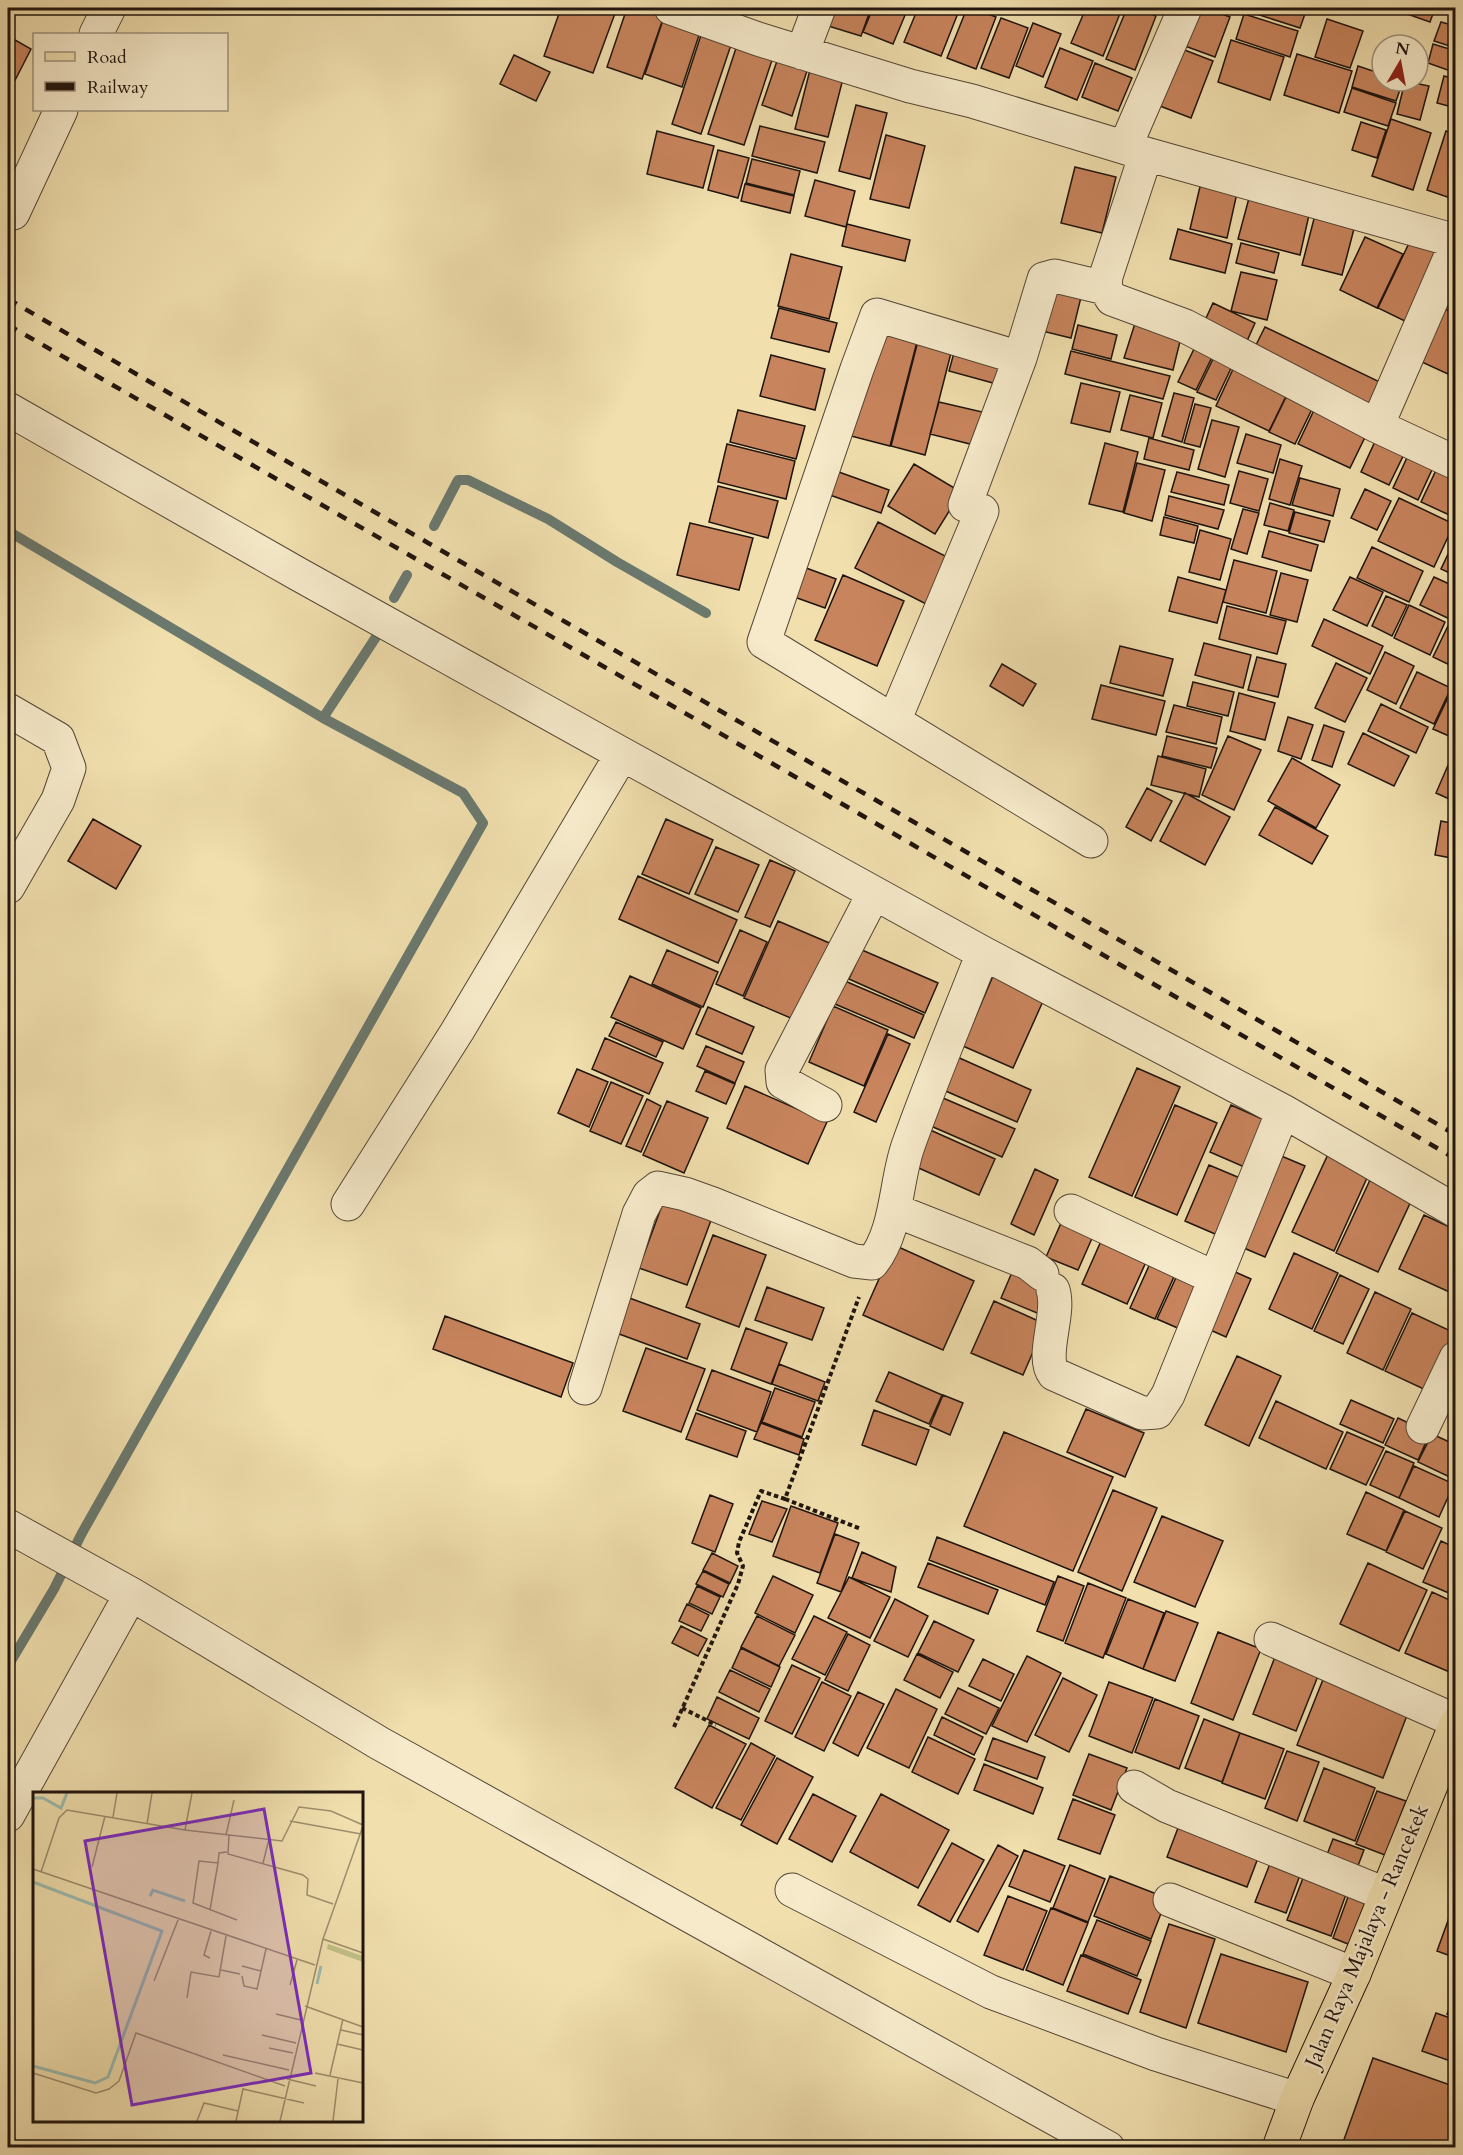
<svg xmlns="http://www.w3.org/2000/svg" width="1463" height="2155" viewBox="0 0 1463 2155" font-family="Cardo,serif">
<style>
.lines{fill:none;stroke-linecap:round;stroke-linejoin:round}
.stream{stroke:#6a796f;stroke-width:10}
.building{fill:#c8845d;stroke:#1f140e;stroke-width:1.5}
.minor-casing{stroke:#544736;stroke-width:35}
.major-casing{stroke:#1f140e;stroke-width:35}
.path{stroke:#1f140e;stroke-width:4;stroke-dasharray:4.5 3;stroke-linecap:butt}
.minor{stroke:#f6eaca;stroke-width:33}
.major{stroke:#f1dfae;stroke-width:33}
.rail{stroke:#1f140e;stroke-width:4.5;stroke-dasharray:10 10;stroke-linecap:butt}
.labels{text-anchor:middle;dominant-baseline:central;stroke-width:5;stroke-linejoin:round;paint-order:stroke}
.street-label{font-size:21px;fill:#1f140e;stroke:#f6eaca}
.inset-river{fill:none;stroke:#9cbcb0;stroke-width:3}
.inset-road{fill:none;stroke:#9d8e6e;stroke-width:1.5}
.view{fill:#7b2cbf;fill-opacity:0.15;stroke:#7b2cbf;stroke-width:3}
.inset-edge{fill:none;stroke:#1f140e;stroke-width:3}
</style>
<rect width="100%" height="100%" fill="#f1dfae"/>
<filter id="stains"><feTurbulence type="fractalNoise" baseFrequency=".00333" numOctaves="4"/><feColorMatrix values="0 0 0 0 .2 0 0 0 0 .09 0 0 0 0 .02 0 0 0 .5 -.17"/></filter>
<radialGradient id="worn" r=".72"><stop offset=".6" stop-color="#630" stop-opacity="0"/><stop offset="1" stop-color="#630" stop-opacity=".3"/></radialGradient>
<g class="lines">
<path class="stream" d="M434,526L458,480H468L548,519L617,562L706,613
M8,531L323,718L463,793L483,823L82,1533L54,1589L8,1666
M394,598L407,575
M323,718L376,637"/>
</g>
<path class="building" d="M561,8H617L593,73L544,56Z
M627,8H648L665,13L642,79L607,67Z
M830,8H871L861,36L825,25Z
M873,8H908L893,44L863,32Z
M918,8H960L941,56L904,42Z
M967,8H972L996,17L976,69L947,58Z
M1086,8H1113L1121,11L1103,56L1071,43Z
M1127,8H1135L1156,16L1135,70L1106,59Z
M1201,8H1206L1230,17L1215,57L1185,46Z
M1245,8H1307L1300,28L1244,10Z
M1397,8H1435L1430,22L1396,10Z
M1244,14L1298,31L1290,57L1236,39Z
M664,17L701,29L682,87L645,74Z
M1001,18L1028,28L1009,78L981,68Z
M1327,19L1363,31L1350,68L1315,57Z
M1441,22L1456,26V48L1434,41Z
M1033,23L1061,34L1043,77L1016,66Z
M703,29L733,39L701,134L672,124Z
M8,36L31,49L8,94Z
M1231,40L1284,57L1270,100L1218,82Z
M1433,44L1456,51V73L1428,63Z
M737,45L773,57L744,145L708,134Z
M1060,48L1093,61L1077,100L1045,87Z
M1182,49L1213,61L1191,118L1160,106Z
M1297,54L1352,71L1339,113L1284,95Z
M514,55L550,72L536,101L500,84Z
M778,58L808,68L792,116L762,105Z
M813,58L846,67L828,137L795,129Z
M1095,63L1132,78L1118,111L1082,97Z
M1358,66L1382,74V81H1403L1396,101L1352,87Z
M1444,76L1456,79V108L1437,103Z
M1405,81L1429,86L1420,120L1397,114Z
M1352,88L1396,103L1388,126L1344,112Z
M856,105L887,113L870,179L839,171Z
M1391,119L1431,133L1413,190L1372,176Z
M1361,122L1386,130L1377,158L1352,150Z
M760,126L825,142L817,173L752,156Z
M657,131L714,146L703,188L647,174Z
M1446,131L1456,134V200L1427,190Z
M886,135L925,146L909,208L870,199Z
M718,150L749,158L738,198L708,190Z
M752,159L800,171L794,195L746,183Z
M1075,167L1116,177L1102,233L1061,223Z
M1203,174L1239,184L1227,238L1190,229Z
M815,180L855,191L846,227L805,216Z
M745,184L794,196L790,213L741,201Z
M1252,187L1311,206L1300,255L1238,239Z
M1315,215L1355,225L1342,275L1302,265Z
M847,224L910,240L905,261L842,246Z
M1178,229L1232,244L1225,273L1170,259Z
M1365,237L1403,254L1377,308L1340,290Z
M1411,239L1444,255L1411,324L1378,308Z
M1241,243L1279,253L1274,273L1236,263Z
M791,254L842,267L829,319L778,306Z
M1456,266V311L1438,303Z
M1241,272L1277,280L1267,320L1231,311Z
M1050,285L1082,293L1071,338L1038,330Z
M1213,303L1255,323L1243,350L1201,329Z
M1438,306L1456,314V358L1448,374L1413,358Z
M779,308L837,323L829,352L771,338Z
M1138,314L1183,329L1173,370L1124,358Z
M880,324L919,334L890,446L851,436Z
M1078,325L1117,335L1111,359L1072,349Z
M1265,327L1382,383L1370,409L1252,353Z
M919,337L953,345L925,455L891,446Z
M955,349L1011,365L1004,386L949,371Z
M1194,349L1212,357L1196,390L1178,382Z
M1071,351L1170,376L1163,399L1065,374Z
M771,355L825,369L815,410L760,396Z
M1215,355L1233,364L1216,400L1197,392Z
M1234,367L1288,392L1269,431L1216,406Z
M1081,383L1120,392L1110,432L1071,423Z
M1174,393L1194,398L1182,442L1162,436Z
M1130,395L1162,403L1153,438L1121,430Z
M1287,395L1313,407L1295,444L1269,432Z
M939,402L991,414L982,447L930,434Z
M1195,404L1211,408L1200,447L1184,443Z
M1315,408L1367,433L1350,468L1298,444Z
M738,410L805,426L796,459L730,442Z
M1212,420L1239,427L1225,477L1198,469Z
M1246,434L1281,445L1273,473L1237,463Z
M1378,435L1407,448L1389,485L1361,472Z
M1149,438L1194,450L1189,470L1144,459Z
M1105,443L1138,452L1123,512L1089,504Z
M727,444L795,461L786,499L718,482Z
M1411,449L1436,461L1418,500L1393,488Z
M1280,459L1302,466L1290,505L1269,499Z
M1137,463L1165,470L1152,521L1124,513Z
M914,464L961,492L935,534L888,506Z
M1439,464L1456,471V518L1421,502Z
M836,471L889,490L881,513L827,494Z
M1239,471L1268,479L1259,511L1230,503Z
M1177,472L1229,485L1224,505L1171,492Z
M1300,478L1340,489L1333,516L1292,505Z
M718,486L778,501L768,538L709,522Z
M1365,489L1391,501L1377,530L1351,518Z
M1169,496L1224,510L1218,529L1165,515Z
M1399,498L1454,524L1434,567L1378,541Z
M1270,503L1294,510L1288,531L1264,525Z
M1243,509L1259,513L1247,554L1231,549Z
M1295,512L1330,521L1324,542L1289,533Z
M1164,517L1198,526L1194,543L1160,535Z
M878,522L959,563L936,609L855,568Z
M690,523L753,538L739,590L677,575Z
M1200,530L1231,539L1220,580L1189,572Z
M1269,531L1318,545L1311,571L1262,557Z
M1372,547L1423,571L1409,602L1357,578Z
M1450,550L1456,552V576L1441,569Z
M1234,560L1277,571L1266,613L1223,602Z
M798,565L836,579L825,608L786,594Z
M1281,573L1308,580L1297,622L1270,615Z
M843,575L904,601L877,666L815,640Z
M1178,577L1226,590L1217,623L1169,611Z
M1350,577L1383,592L1367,626L1333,610Z
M1434,577L1456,587V622L1420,605Z
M1386,596L1407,605L1392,636L1372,626Z
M1409,605L1445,622L1430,655L1394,638Z
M1227,606L1286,621L1277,654L1219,639Z
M1324,619L1383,646L1370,674L1312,646Z
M1448,626L1456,629V668L1433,657Z
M1204,643L1251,655L1243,688L1195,675Z
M1120,646L1173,659L1163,696L1110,683Z
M1385,652L1414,666L1396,704L1367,690Z
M1257,657L1286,664L1278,697L1248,690Z
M1336,663L1367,678L1345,722L1315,708Z
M1002,664L1036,684L1023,706L990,686Z
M1417,672L1451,688L1434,724L1400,708Z
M1193,682L1234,692L1228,716L1187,706Z
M1101,685L1165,701L1156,735L1092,719Z
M1452,689L1456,690V739L1433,729Z
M1239,693L1275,703L1265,740L1230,731Z
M1381,704L1428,727L1416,753L1368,731Z
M1174,705L1222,717L1216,744L1166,732Z
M1288,717L1313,725L1301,759L1278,751Z
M1324,725L1344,732L1332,767L1312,760Z
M1363,733L1409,756L1394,786L1348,764Z
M1167,736L1217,748L1211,768L1162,756Z
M1228,736L1261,750L1234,810L1202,795Z
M1158,756L1206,769L1199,797L1151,785Z
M1292,758L1340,785L1316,828L1268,801Z
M1449,763L1456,766V802L1436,793Z
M1147,788L1172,801L1151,841L1126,827Z
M1185,793L1230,817L1205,865L1160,841Z
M1275,807L1328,836L1312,864L1259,835Z
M93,819L141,846L116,889L68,861Z
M666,819L713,840L689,894L642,874Z
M1441,821L1456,824L1452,858L1435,855Z
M716,847L759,865L738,912L695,894Z
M770,860L795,871L770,927L745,917Z
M638,876L737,920L718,963L619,919Z
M778,921L834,945L800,1022L744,998Z
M740,930L767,942L743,996L716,984Z
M667,950L718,972L703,1007L652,984Z
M862,950L938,983L925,1013L849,979Z
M630,976L701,1008L683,1049L611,1017Z
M993,976L1044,999L1013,1068L963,1046Z
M845,981L924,1015L914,1038L835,1004Z
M833,1006L888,1030L864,1086L809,1062Z
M708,1007L754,1027L742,1054L696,1034Z
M616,1022L663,1042L656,1057L609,1036Z
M888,1034L910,1044L876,1122L854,1112Z
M605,1038L663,1063L649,1094L592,1069Z
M706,1046L744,1062L735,1083L697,1066Z
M955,1056L1031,1090L1017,1122L941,1089Z
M1137,1068L1180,1087L1132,1196L1089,1177Z
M577,1069L608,1082L589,1127L558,1113Z
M705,1071L735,1084L726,1104L696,1091Z
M611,1082L643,1096L621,1144L590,1131Z
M745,1086L827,1122L808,1164L727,1128Z
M936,1095L1015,1129L1002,1157L924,1123Z
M647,1099L661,1106L641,1152L626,1146Z
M667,1101L708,1118L684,1173L643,1155Z
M1175,1105L1217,1123L1177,1215L1135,1197Z
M1231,1105L1269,1122L1249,1169L1210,1152Z
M928,1129L995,1159L979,1195L912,1165Z
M1330,1150L1371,1169L1334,1251L1292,1232Z
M1279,1155L1305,1166L1265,1257L1239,1246Z
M1209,1165L1247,1181L1222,1237L1185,1221Z
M1035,1169L1058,1180L1034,1235L1011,1224Z
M1370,1180L1412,1199L1378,1272L1336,1253Z
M665,1197L713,1215L687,1285L639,1268Z
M1065,1214L1097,1227L1078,1270L1046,1257Z
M1424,1215L1456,1230V1295L1399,1269Z
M1105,1232L1151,1251L1127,1304L1082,1284Z
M713,1235L766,1255L739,1327L686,1307Z
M894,1245L974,1281L943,1350L863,1315Z
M1294,1253L1338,1273L1312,1329L1269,1309Z
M1152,1259L1177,1270L1155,1319L1130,1308Z
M1016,1263L1057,1281L1042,1315L1001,1298Z
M1224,1267L1251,1279L1226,1337L1199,1325Z
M1179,1271L1210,1284L1189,1333L1157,1319Z
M1340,1275L1369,1289L1343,1344L1314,1331Z
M767,1287L824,1308L812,1340L755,1320Z
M1375,1292L1411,1309L1383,1370L1347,1353Z
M624,1296L700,1324L687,1359L611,1331Z
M994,1301L1045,1324L1023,1375L971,1353Z
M1412,1313L1455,1333L1428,1391L1385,1371Z
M445,1316L573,1363L561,1397L433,1349Z
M746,1328L787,1343L771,1384L731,1369Z
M646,1348L705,1369L681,1432L623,1411Z
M1237,1356L1281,1376L1249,1446L1205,1425Z
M779,1364L825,1382L818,1401L772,1384Z
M712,1370L771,1392L757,1432L697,1410Z
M889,1372L942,1395L929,1424L876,1401Z
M775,1388L815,1402L802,1437L762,1422Z
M943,1395L963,1403L950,1435L930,1426Z
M1351,1400L1394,1419L1383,1443L1340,1424Z
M1276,1401L1343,1432L1326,1469L1259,1438Z
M1086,1409L1144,1433L1125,1477L1067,1452Z
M874,1410L929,1430L916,1465L862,1445Z
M696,1413L746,1431L737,1457L686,1439Z
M1398,1418L1430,1433L1418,1460L1385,1445Z
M761,1423L804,1439L799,1455L754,1439Z
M1004,1432L1113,1477L1073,1571L964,1526Z
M1347,1432L1384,1448L1366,1485L1330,1469Z
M1432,1434L1456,1445V1480L1418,1462Z
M1386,1451L1414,1463L1399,1498L1370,1485Z
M1414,1466L1454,1484L1439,1517L1399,1498Z
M1113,1490L1157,1508L1122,1591L1078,1572Z
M1366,1492L1404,1510L1386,1551L1347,1534Z
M710,1495L733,1504L715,1552L692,1543Z
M762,1501L787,1509L772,1542L749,1534Z
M791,1506L838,1523L820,1573L773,1556Z
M1405,1511L1442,1528L1423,1569L1386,1552Z
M1162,1516L1223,1541L1195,1607L1134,1582Z
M835,1534L859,1543L841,1592L817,1583Z
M937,1537L1054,1582L1045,1605L929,1560Z
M1441,1541L1456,1548V1596L1423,1582Z
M862,1552L896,1567L891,1592L852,1578Z
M712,1553L738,1566L730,1583L703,1570Z
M928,1563L998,1590L988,1614L918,1587Z
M1368,1563L1427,1590L1399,1651L1340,1624Z
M703,1571L729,1584L723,1597L696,1584Z
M773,1576L813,1595L795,1633L755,1613Z
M1058,1576L1084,1586L1063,1641L1037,1631Z
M849,1577L890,1597L870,1638L828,1618Z
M1088,1583L1126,1598L1103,1658L1065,1643Z
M697,1586L720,1597L712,1614L689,1603Z
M1432,1592L1456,1603V1666L1452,1673L1405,1653Z
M895,1599L928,1616L908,1657L874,1641Z
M1128,1599L1164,1613L1143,1669L1106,1654Z
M687,1604L709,1615L701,1631L679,1621Z
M1166,1611L1198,1623L1175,1681L1143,1669Z
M757,1616L795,1635L779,1666L741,1647Z
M814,1616L847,1632L825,1675L792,1659Z
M934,1621L974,1640L958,1672L918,1653Z
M681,1626L707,1639L698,1656L672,1643Z
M1218,1632L1261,1649L1233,1720L1191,1703Z
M848,1634L870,1645L848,1691L825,1680Z
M741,1648L780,1667L771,1687L732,1668Z
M1278,1649L1322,1666L1296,1731L1253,1714Z
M917,1654L953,1672L940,1698L904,1680Z
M1027,1656L1061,1673L1027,1742L992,1726Z
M983,1659L1014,1674L1001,1701L969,1686Z
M792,1665L820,1678L792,1734L765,1721Z
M730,1670L770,1689L759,1712L719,1692Z
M1326,1672L1411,1705L1383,1778L1297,1745Z
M1063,1678L1097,1695L1069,1752L1035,1735Z
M822,1682L851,1696L824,1751L795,1737Z
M1109,1682L1153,1698L1132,1753L1089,1736Z
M958,1688L999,1708L986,1734L945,1714Z
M896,1689L937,1709L909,1768L867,1748Z
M858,1692L884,1704L858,1756L833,1743Z
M717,1697L759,1718L749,1739L707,1719Z
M1155,1699L1199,1716L1179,1769L1135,1752Z
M942,1717L983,1737L974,1755L934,1735Z
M1204,1719L1240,1733L1222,1782L1185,1768Z
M709,1725L746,1744L712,1808L675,1788Z
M1240,1733L1284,1749L1265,1799L1222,1783Z
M928,1737L975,1759L958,1794L912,1772Z
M993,1738L1045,1757L1037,1779L985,1760Z
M751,1743L775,1756L741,1820L716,1808Z
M1287,1751L1319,1762L1297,1821L1265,1808Z
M1089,1754L1127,1768L1111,1810L1073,1795Z
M777,1758L813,1777L777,1844L741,1825Z
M984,1764L1043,1788L1033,1814L974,1790Z
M1324,1768L1375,1788L1355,1841L1304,1821Z
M1377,1791L1406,1801L1385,1855L1356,1844Z
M813,1794L856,1816L832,1862L789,1839Z
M881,1794L949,1830L918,1888L850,1852Z
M1073,1799L1115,1815L1100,1854L1058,1839Z
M1181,1820L1261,1850L1247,1887L1167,1857Z
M1333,1839L1364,1850L1356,1871L1325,1860Z
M952,1843L984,1860L950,1922L918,1905Z
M998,1845L1018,1856L978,1932L957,1921Z
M1024,1850L1065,1866L1050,1902L1009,1886Z
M1273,1856L1303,1867L1286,1913L1255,1902Z
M1070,1865L1105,1879L1088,1922L1053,1908Z
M1306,1870L1349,1886L1331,1936L1287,1920Z
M1110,1876L1167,1898L1151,1939L1094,1916Z
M1352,1886L1383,1898L1363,1950L1333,1938Z
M1008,1896L1047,1911L1023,1970L984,1955Z
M1051,1908L1088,1923L1063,1985L1026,1970Z
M1449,1918L1456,1920V1958L1437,1951Z
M1097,1920L1151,1941L1137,1976L1083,1954Z
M1169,1924L1215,1939L1186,2028L1140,2012Z
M1221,1954L1308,1982L1286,2052L1198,2023Z
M1081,1955L1141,1980L1128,2014L1067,1991Z
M1456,1992V2017L1447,2014Z
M1436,2013L1456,2020V2063L1422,2051Z
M1373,2058L1456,2087L1455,2148H1341Z"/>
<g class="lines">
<g class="minor-casing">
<path id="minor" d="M671,8L758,39L910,86L972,101L1146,154L1456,241
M96,34L109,8
M802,53L819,8
M1125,147L1185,8
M1146,154L1106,276L1105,288L1112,299L1185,326L1377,426L1456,463
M13,213L61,110
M8,409L298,574L622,754L983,953L1283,1111L1456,1211
M1377,426L1456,244
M8,710L58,739L69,768L58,800L8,887
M894,721L982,511L965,505L1020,358
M1091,841L764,642L857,369L877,315L1020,358L1044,279L1055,276L1105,288
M825,1105L783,1082L782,1070L874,893
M348,1204L458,1030L622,754
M894,1210L1028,1263L1042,1274
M1071,1211L1215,1278
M1053,1290C1061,1314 1040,1356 1054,1374L1142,1413L1157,1412L1168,1395L1283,1111
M585,1388L639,1214L649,1195L658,1188L685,1194L713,1204L854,1261L872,1263C898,1230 895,1183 908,1146C931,1081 958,1017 983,953
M1423,1427L1456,1358
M8,1526L131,1594
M1271,1639L1456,1721
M1134,1787L1167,1806L1385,1894
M8,1815L131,1594L379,1743L1108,2148
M792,1890L991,1992L1156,2054L1297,2099
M1170,1900L1354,1974"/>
</g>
<g class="major-casing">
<path id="major" d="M1279,2148L1297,2099L1354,1974L1456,1724"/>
</g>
<path class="path" d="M785,1499L861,1529
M682,1708L716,1725
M674,1727L738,1584L743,1566L737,1553L739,1542L761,1491L785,1499L859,1297"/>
<use href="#minor" class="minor"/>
<use href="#major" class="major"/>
<path class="rail" d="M8,299C489,581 974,854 1456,1135
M8,325L697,720L1456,1159"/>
</g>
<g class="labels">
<g class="street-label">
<text transform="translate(1367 1936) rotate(-67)">Jalan Raya Majalaya - Rancekek</text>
</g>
</g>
<g transform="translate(33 1792)">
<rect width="330" height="330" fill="#f1dfae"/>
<path d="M295,152L330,164V170L294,157Z" fill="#c1c086"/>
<path class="inset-river" d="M0,6H10L28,16L34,1M0,90L129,139L75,285L62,291L0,274M117,104L120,98L152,109M284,192L288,174"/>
<path class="inset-road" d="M80,25L84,1M257,29L328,42M114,32L119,1M152,38L159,1M193,43L201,8M196,43L195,62L270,83L275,87L274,103L300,112M194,60L186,61L185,71L166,69L160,111L204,128M230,71L236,47M59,75L72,24M0,77L282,173M8,80L26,26L34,18L152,38L249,49L266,15L298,19L330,33M177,118L185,71M290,147L330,161M177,166L171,163L178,139M209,174L228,179M188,178L207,182M209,184L211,194L224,197L233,157M121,189L145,128M257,193L264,168M154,206L158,180L186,185L193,144M272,214L330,235M243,222L268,228M308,238L330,243M229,243L263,251M304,252L330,258M236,256L260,261M190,263L256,278M0,281L63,301L76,297L86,289L103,241L252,294M282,281L330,291M297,283L310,227M254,287L283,294M164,329L171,311L205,319M203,329L210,297L271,311M247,329L290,147L330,34M300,329L305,287"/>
<path class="view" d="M231,17L278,281L99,313L52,49Z"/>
<rect width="330" height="330" class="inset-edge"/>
</g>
<rect width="1463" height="2155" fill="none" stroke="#f1dfae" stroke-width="30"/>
<rect x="9" y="9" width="1445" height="2137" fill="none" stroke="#1f140e" stroke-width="3"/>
<rect x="15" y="15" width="1433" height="2125" fill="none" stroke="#1f140e" stroke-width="1.5"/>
<rect x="33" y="33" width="195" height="78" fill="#f6eaca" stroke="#a0947f" stroke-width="1.5"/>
<rect x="45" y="52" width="30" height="9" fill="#f1dfae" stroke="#a0947f" stroke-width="1.5"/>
<text x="87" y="63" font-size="18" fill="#1f140e">Road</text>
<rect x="45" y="82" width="30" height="9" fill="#1f140e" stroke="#a0947f" stroke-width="1.5"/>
<text x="87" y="93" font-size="18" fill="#1f140e">Railway</text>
<g transform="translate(1400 63) rotate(10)"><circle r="28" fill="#f6eaca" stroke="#a0947f" stroke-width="1.5"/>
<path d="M0-4.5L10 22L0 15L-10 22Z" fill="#8f2418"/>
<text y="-9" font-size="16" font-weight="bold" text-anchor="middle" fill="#1f140e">N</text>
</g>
<rect width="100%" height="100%" filter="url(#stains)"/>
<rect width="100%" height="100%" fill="url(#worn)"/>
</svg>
